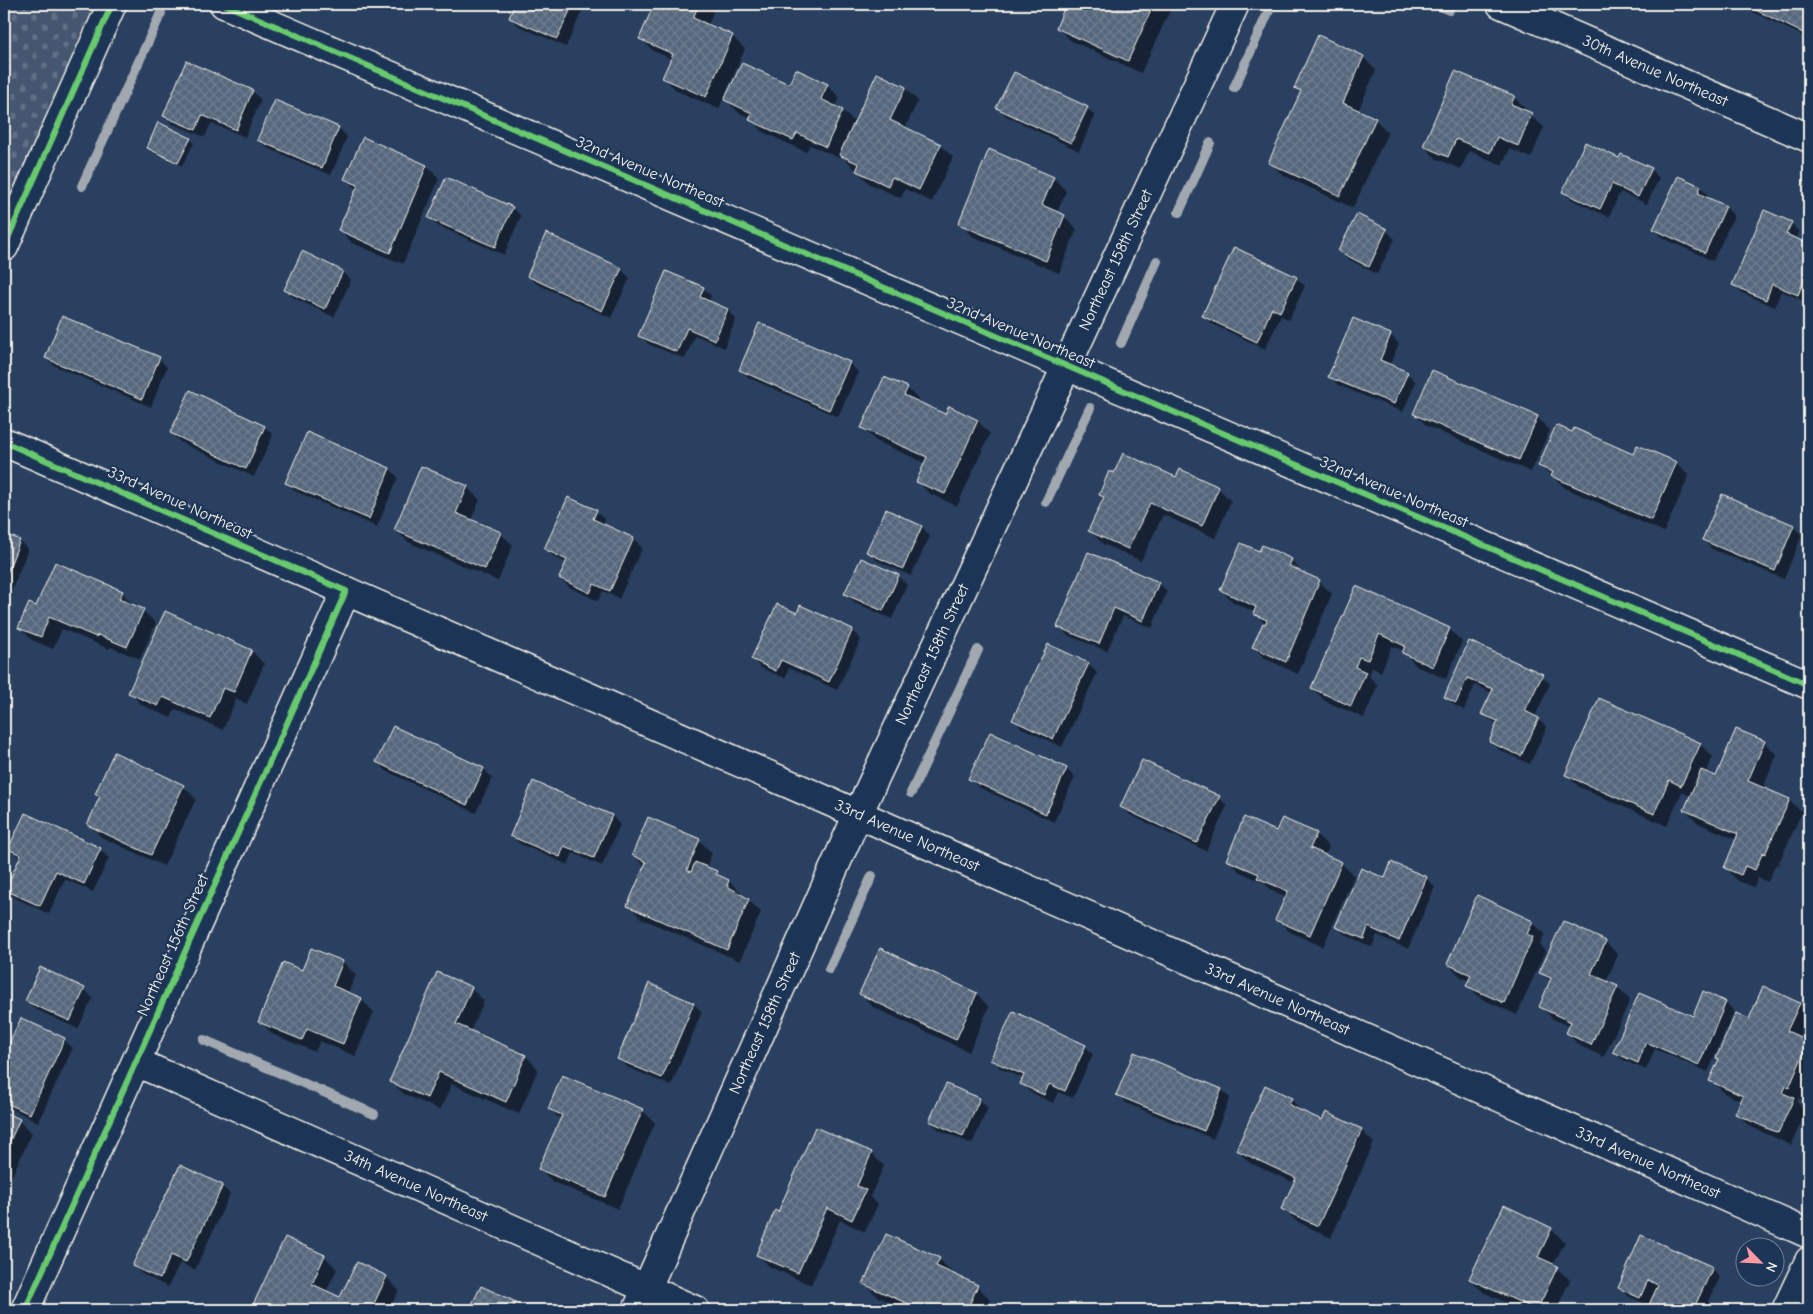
<svg xmlns="http://www.w3.org/2000/svg" width="1813" height="1314" viewBox="0 0 1813 1314" font-family="'Comic Neue',sans-serif">
<style>
.cemetery{fill:url(#cemetery-stones);stroke:#9ca4ac}
.shadow{fill:#0007}
.lines{fill:none;stroke-linecap:round;stroke-linejoin:round}
.stream{stroke:#a1a8b0;stroke-width:10}
.building{fill:url(#building-cross-hatch);stroke:#f4f1e8}
.street-casing{stroke:#f4f1e8;stroke-width:31}
.street{stroke:#1d3557;stroke-width:28}
.cycleway-casing{stroke:#1d3557;stroke-width:9}
.cycleway{stroke:#67ca6e;stroke-width:6}
.labels{text-anchor:middle;dominant-baseline:central;stroke-width:4.5;stroke-linejoin:round;paint-order:stroke}
.street-label{font-size:16px;fill:#f4f1e8;stroke:#1d3557}
</style>
<defs>
<pattern id="cemetery-stones" width="16" height="16" patternUnits="userSpaceOnUse" patternTransform="scale(1.25)"><rect width="16" height="16" fill="#445771"/><path d="M2 7V4a2 2 0 0 1 4 0v3zM10 15v-3a2 2 0 0 1 4 0v3z" fill="#607085"/></pattern>
<pattern id="building-cross-hatch" width="8" height="8" patternUnits="userSpaceOnUse" patternTransform="scale(1.25)"><rect width="8" height="8" fill="#56677d"/><path d="M0 0l8 8M0 8l8-8" fill="none" stroke="#6f7d8f"/></pattern>
</defs>
<rect width="100%" height="100%" fill="#2a4060"/>
<filter id="ink" filterUnits="userSpaceOnUse"><feTurbulence type="fractalNoise" baseFrequency=".02" numOctaves="2"/><feDisplacementMap in="SourceGraphic" scale="10" xChannelSelector="R" yChannelSelector="G"/><feConvolveMatrix kernelMatrix="1 2 1 2 8 2 1 2 1" color-interpolation-filters="sRGB"/></filter>
<g filter="url(#ink)">
<path class="cemetery" d="M4,4H97L4,221Z"/>
<path class="shadow" d="M516,4H575L582,11L566,47L519,26L510,18Z
M655,4H705L713,12L708,26L732,36L745,49L719,109L677,91L664,78L672,59L653,51L640,38Z
M1068,4H1173L1141,73L1070,40L1057,27Z
M1739,4H1809V39L1742,7Z
M1319,37L1363,57L1376,70L1358,111L1375,119L1388,132L1353,208L1283,175L1270,163L1302,94L1296,88Z
M186,63L252,91L261,100L245,137L211,123L205,137L173,124L164,115Z
M827,85L840,98L835,107L843,111L855,123L905,88L918,101L905,128L940,145L953,157L932,202L905,189L901,198L870,184L841,155L839,158L810,145L806,152L763,132L751,118L739,113L726,100L789,86Z
M1514,97L1527,110L1526,112L1544,127L1531,158L1510,149L1502,165L1469,151L1461,169L1437,159L1424,146Z
M276,101L339,128L347,137L331,175L267,148L259,140Z
M998,108H1087L1095,116L1079,151L1006,116Z
M190,139L194,143L182,166L148,147Z
M363,139L427,166L439,179L403,264L352,243L340,230L357,190L346,178Z
M989,151L1054,178L1066,191L1057,213L1064,216L1077,229L1059,273L972,236L959,223Z
M1619,160L1651,169L1659,178L1647,204L1620,192L1609,217L1572,200L1564,192Z
M1678,177L1701,187L1709,196L1708,199L1726,207L1734,216L1713,261L1663,238L1654,229Z
M447,179L513,208L521,216L504,255L438,226L429,218Z
M1357,216L1386,230L1395,239L1377,274L1348,259L1339,251Z
M1791,223L1799,232L1796,240L1809,245V295L1806,302L1781,291L1775,307L1742,293L1733,285Z
M621,269L630,278L611,318L537,284L528,276Z
M343,272L351,280L334,317L294,298L285,290Z
M1296,278L1305,286L1289,320L1281,316L1265,349L1212,324L1203,316Z
M703,288L711,296L709,302L728,310L736,319L724,348L695,335L685,359L648,344L640,336Z
M1354,320L1391,335L1399,344L1389,366L1407,373L1416,382L1403,412L1338,385L1329,376Z
M46,358H159L167,367L151,407L55,366Z
M849,363L858,372L838,417L749,378L740,370Z
M907,388L920,401L919,403L946,415L949,408L978,421L990,434L957,506L930,494L917,481L925,463L876,441L863,428Z
M191,392L265,427L273,435L254,477L180,442L171,433Z
M1414,413L1537,417L1550,430L1531,472L1427,426Z
M1633,455L1676,463L1689,476L1664,532L1565,488L1540,465Z
M390,469L398,477L377,527L295,491L286,483Z
M1115,475L1177,479L1218,488L1231,501L1215,538L1163,515L1141,561L1103,544L1090,531L1104,499L1100,494Z
M467,487L480,500L471,520L500,533L513,545L498,581L408,542L395,529Z
M1722,496L1794,526L1802,535L1784,579L1712,549L1704,540Z
M596,511L605,520L603,525L634,539L642,548L619,599L603,591L598,601L569,587L560,578L567,563L554,557L546,549Z
M886,511L922,527L930,536L911,576L876,560L868,551Z
M4,534L20,541L28,549L10,595L4,593Z
M1260,553L1291,560L1304,574L1319,581L1332,594L1298,674L1266,659L1253,647L1264,623L1255,612L1234,603L1221,590Z
M898,576L907,585L892,619L854,602L846,594Z
M1158,583L1167,591L1152,628L1123,616L1107,651L1067,635L1059,626Z
M1357,588L1449,629L1462,642L1446,679L1416,666L1404,651L1392,646L1381,672L1372,668L1369,676L1378,685L1364,718L1325,701L1312,688Z
M122,592L134,607L143,611L156,623L140,659L111,647L109,649L62,629L53,649L32,640L19,627L37,608Z
M165,613L252,651L264,664L247,704L236,699L223,730L175,709L171,718L142,705L129,692Z
M797,615L852,630L861,639L837,690L789,668L785,678L761,668L752,659Z
M1469,643L1542,675L1550,684L1535,717L1547,727L1530,764L1499,750L1491,741L1498,725L1483,714L1492,693L1475,685L1464,710L1454,705L1445,697Z
M1088,664L1097,673L1062,747L1022,728L1014,719Z
M394,727L484,769L492,778L476,813L386,771L378,762Z
M1764,742L1777,755L1763,788L1789,800L1802,812L1778,865L1776,864L1768,882L1758,878L1754,887L1738,881L1725,868L1737,840L1698,823L1685,810L1691,797L1682,792L1667,826L1579,787L1566,774L1700,744L1713,757L1706,773L1716,777Z
M1066,769L1075,777L1054,822L978,787L970,779Z
M534,783L612,816L620,825L602,866L573,853L568,865L520,844L511,836Z
M183,786L196,799L164,866L101,837L88,824L101,798L96,793Z
M1219,797L1227,806L1206,851L1130,815L1121,807Z
M1277,833L1316,834L1329,847L1325,856L1341,863L1354,876L1323,947L1290,932L1277,919L1287,897L1272,891L1263,882L1240,872L1228,859Z
M699,840L712,853L706,868L729,881L761,912L740,961L642,919L629,906L645,867L633,855Z
M9,849H100L109,858L93,892L65,879L49,914L15,898L7,890L21,859Z
M1426,878L1435,887L1408,949L1377,935L1372,947L1345,935L1337,926L1385,880Z
M1532,922L1545,934L1540,945L1545,951L1517,1015L1480,998L1468,986L1470,981L1461,977L1448,964Z
M1606,942L1618,955L1606,982L1617,987L1630,1000L1604,1057L1580,1046L1567,1033L1570,1027L1553,1019L1540,1006L1551,982L1541,972Z
M312,949L343,962L356,975L348,993L361,999L374,1012L355,1056L320,1041L315,1052L272,1034L260,1021L302,972Z
M881,950L977,994L989,1007L969,1052L873,1007L861,994Z
M471,988L484,1001L470,1032L526,1056L538,1069L519,1114L452,1084L440,1110L404,1094L391,1082Z
M84,989L93,998L78,1029L35,1009L26,1000Z
M1726,1003L1734,1011L1708,1072L1655,1049L1646,1070L1623,1060L1614,1052Z
M694,1004L702,1012L671,1086L627,1067L619,1058Z
M1799,1004L1809,1014V1023L1802,1039L1809,1042V1084L1802,1100L1799,1098L1797,1102L1806,1112L1791,1145L1749,1126L1737,1113L1742,1102L1724,1093L1711,1080L1749,1021Z
M21,1020L64,1040L73,1048L38,1122L4,1105V1057Z
M1085,1046L1093,1054L1073,1098L1058,1092L1053,1103L1030,1092L1021,1084L1024,1079L1000,1068L992,1059Z
M946,1085L979,1099L988,1108L972,1144L939,1130L930,1121Z
M1222,1090L1230,1098L1213,1139L1126,1103L1118,1094Z
M1291,1099L1303,1113L1323,1122L1361,1130L1374,1143L1331,1238L1296,1221L1283,1208L1295,1183L1250,1163L1237,1150Z
M549,1108L642,1110L655,1123L618,1209L553,1182L540,1169L561,1120Z
M4,1113L19,1121L32,1133L4,1193Z
M871,1153L884,1166L870,1197L878,1204L865,1232L840,1220L811,1285L770,1267L757,1254L779,1213Z
M222,1186L230,1194L195,1270L180,1263L168,1287L142,1274L134,1266Z
M1504,1207L1552,1230L1565,1242L1553,1265L1570,1280L1556,1310H1522L1483,1292L1470,1279Z
M1642,1237L1712,1268L1720,1277L1705,1310H1654L1650,1306L1628,1296L1619,1287Z
M286,1239L324,1256L337,1269L326,1292L340,1299L386,1277L399,1290L389,1310H254L253,1309Z
M939,1259L952,1272L951,1274L977,1286L990,1299L985,1310H908L878,1297L865,1284Z
M481,1288L515,1303L522,1310H471Z
M453,1307L459,1310H451Z"/>
<g class="lines">
<path class="stream" d="M1436,4L1449,10
M1234,88L1272,4
M82,186L161,13
M1179,212L1210,143
M1121,343L1157,261
M1046,502L1090,408
M911,793L978,650
M829,969L872,876
M204,1040L374,1114"/>
</g>
<path class="building" d="M515,4H573L557,39L509,18Z
M654,4H699L693,18L733,35L706,97L662,78L673,54L639,39Z
M1066,4H1154L1128,61L1056,28Z
M1743,4H1809V25L1805,34Z
M1318,35L1364,56L1343,103L1376,118L1340,196L1268,163L1301,91L1294,88Z
M186,61L253,90L236,130L202,115L196,130L163,116Z
M742,63L789,84L796,69L828,84L821,99L843,110L826,147L797,133L793,140L749,120L752,113L724,100Z
M1455,71L1515,96L1511,104L1532,113L1518,146L1497,137L1490,153L1456,139L1448,157L1423,146Z
M1014,72L1088,107L1071,143L996,108Z
M877,73L906,87L890,120L941,144L919,190L892,177L888,186L856,171L859,164L839,155Z
M275,100L339,127L322,168L257,140Z
M158,122L191,138L178,163L147,148Z
M363,137L427,165L390,253L338,230L358,185L344,179Z
M1585,142L1619,158L1621,154L1652,168L1638,197L1612,184L1600,209L1562,192Z
M989,149L1054,177L1042,205L1065,215L1046,261L958,224Z
M1678,176L1701,186L1698,193L1726,206L1705,253L1653,229Z
M446,177L513,207L495,247L428,218Z
M1764,210L1792,222L1786,234L1809,244V267L1798,295L1772,284L1766,300L1732,285Z
M1357,214L1387,229L1369,267L1338,251Z
M546,233L622,268L602,311L527,276Z
M1234,247L1297,277L1280,312L1272,308L1257,342L1202,316Z
M302,251L343,271L325,309L284,290Z
M666,271L704,287L700,297L728,309L715,340L687,328L677,352L638,336Z
M62,316L160,357L142,399L45,358Z
M1353,318L1391,334L1380,360L1408,372L1394,404L1328,377Z
M759,323L850,362L829,410L739,370Z
M1432,370L1538,416L1519,460L1413,414Z
M884,377L908,387L904,395L945,414L949,406L978,420L945,494L916,482L927,457L861,428Z
M190,390L265,426L246,469L170,433Z
M1556,425L1572,432L1574,428L1633,454L1637,445L1677,462L1651,520L1551,476L1553,472L1538,466Z
M307,432L390,468L369,519L285,483Z
M1123,453L1176,477L1180,469L1219,487L1202,526L1150,503L1128,549L1088,531L1104,497L1099,495L1109,471L1114,473Z
M421,466L468,486L456,513L501,532L485,569L394,530Z
M1722,494L1794,525L1775,571L1702,540Z
M568,497L597,510L593,519L634,538L610,591L594,584L590,593L559,578L567,560L544,549Z
M886,509L922,526L903,569L866,552Z
M4,533L20,540L4,581Z
M1241,543L1259,551L1262,545L1292,559L1289,566L1320,580L1286,662L1252,647L1263,623L1265,624L1267,620L1253,614L1256,607L1220,590Z
M1088,552L1159,582L1143,621L1114,608L1099,644L1057,627Z
M861,558L899,575L883,611L844,594Z
M55,562L123,591L119,599L144,609L127,647L98,635L96,637L49,617L41,637L18,628L29,603L36,606Z
M1356,586L1450,628L1433,667L1402,653L1405,646L1379,634L1368,660L1359,657L1355,667L1366,672L1351,706L1311,688Z
M777,604L797,613L800,605L853,629L829,682L781,660L776,671L751,659Z
M165,611L252,650L234,692L223,688L210,718L163,697L158,706L128,693Z
M1469,641L1543,674L1525,711L1539,718L1521,756L1489,742L1498,721L1481,714L1493,689L1467,678L1456,703L1444,697Z
M1048,644L1089,663L1053,739L1012,720Z
M1599,698L1701,743L1681,786L1669,780L1654,814L1565,775Z
M393,726L484,768L467,805L376,762Z
M1736,729L1765,741L1748,781L1790,799L1765,854L1763,852L1755,870L1745,866L1741,875L1724,868L1738,834L1684,810L1701,770L1716,776Z
M990,732L1067,768L1046,814L968,779Z
M114,752L184,785L151,855L87,825L100,796L95,794Z
M1142,760L1220,796L1197,843L1120,807Z
M533,781L612,815L594,858L564,846L560,857L510,836Z
M25,813L101,848L84,884L56,871L40,906L5,890L21,855L8,849Z
M648,817L700,839L687,870L691,872L695,862L717,871L716,874L729,880L727,886L749,899L727,950L627,906L646,862L632,855Z
M1244,817L1276,831L1282,818L1317,833L1310,848L1342,862L1310,935L1275,920L1288,891L1257,878L1259,874L1226,860Z
M1391,862L1427,877L1399,941L1368,927L1364,939L1335,927L1361,868L1385,878Z
M1477,895L1533,921L1527,934L1533,937L1504,1003L1466,986L1471,975L1447,964Z
M1563,921L1606,941L1591,974L1618,986L1591,1045L1566,1033L1571,1022L1539,1007L1551,978L1539,973Z
M311,948L343,961L333,986L362,998L343,1044L307,1029L302,1040L258,1022L283,962L302,970Z
M880,948L977,993L956,1040L859,994Z
M40,967L85,988L70,1021L25,1001Z
M437,972L472,987L456,1024L526,1055L506,1102L439,1072L427,1098L389,1082Z
M649,983L694,1003L662,1078L617,1059Z
M1763,986L1800,1003L1787,1031L1809,1041L1789,1088L1786,1086L1783,1093L1794,1098L1778,1133L1735,1114L1743,1096L1709,1081L1719,1059L1716,1058L1736,1013L1749,1019Z
M1703,991L1726,1002L1699,1065L1646,1042L1638,1063L1613,1052L1639,993L1693,1016Z
M1013,1011L1086,1045L1065,1091L1049,1084L1044,1095L1020,1084L1024,1075L990,1060Z
M21,1018L65,1038L30,1114L4,1102V1054Z
M1134,1052L1222,1089L1204,1131L1116,1095Z
M562,1075L643,1109L605,1197L538,1169L562,1115L548,1109Z
M946,1084L980,1098L963,1136L929,1121Z
M1265,1085L1292,1098L1289,1105L1322,1120L1326,1112L1362,1129L1318,1226L1281,1209L1296,1178L1236,1150Z
M4,1112L20,1119L4,1154Z
M815,1127L872,1152L857,1186L866,1190L852,1220L827,1208L798,1273L756,1255L775,1210L778,1212Z
M180,1165L223,1185L186,1262L171,1255L160,1279L132,1266Z
M1504,1205L1552,1228L1538,1257L1558,1266L1537,1310L1469,1279Z
M886,1234L940,1258L936,1266L978,1285L967,1310H922L863,1284Z
M1641,1235L1713,1267L1693,1310H1656L1648,1307L1658,1285L1648,1280L1640,1298L1618,1288Z
M285,1237L325,1255L312,1284L340,1297L357,1262L387,1276L371,1310L251,1309Z
M481,1286L516,1302L512,1310H469Z
M1166,1304L1180,1310H1163Z"/>
<g class="lines">
<g class="street-casing">
<g id="street">
<path d="M224,4L1809,685"/>
<path id="s1" d="M1501,4L1809,138"/>
<path d="M4,247L112,4"/>
<path id="s2" d="M4,442L858,814L1809,1234"/>
<path id="s3" d="M136,1062L695,1310"/>
<path d="M25,1310L346,591"/>
<path id="s4" d="M637,1310L858,814L1235,4"/>
<path d="M1786,1310L1809,1261"/>
</g>
</g>
<use href="#street" class="street"/>
<g class="cycleway-casing">
<path id="cycleway" d="M224,4L1809,685
M4,247L112,4
M4,442L346,591L25,1310"/>
</g>
<use href="#cycleway" class="cycleway"/>
</g>
</g>
<g class="labels">
<g class="street-label">
<text stroke="none"><textPath href="#s1" startOffset="168">30th Avenue Northeast</textPath></text>
<text transform="translate(650 172) rotate(23)">32nd Avenue Northeast</text>
<text stroke="none"><textPath href="#s4" startOffset="1154">Northeast 158th Street</textPath></text>
<text transform="translate(1021 333) rotate(23)">32nd Avenue Northeast</text>
<text transform="translate(1394 492) rotate(23)">32nd Avenue Northeast</text>
<text transform="translate(180 503) rotate(24)">33rd Avenue Northeast</text>
<text stroke="none"><textPath href="#s4" startOffset="719">Northeast 158th Street</textPath></text>
<text stroke="none"><textPath href="#s2" startOffset="985">33rd Avenue Northeast</textPath></text>
<text transform="translate(173 945) rotate(-66)">Northeast 156th Street</text>
<text stroke="none"><textPath href="#s2" startOffset="1390">33rd Avenue Northeast</textPath></text>
<text stroke="none"><textPath href="#s4" startOffset="314">Northeast 158th Street</textPath></text>
<text stroke="none"><textPath href="#s2" startOffset="1795">33rd Avenue Northeast</textPath></text>
<text stroke="none"><textPath href="#s3" startOffset="306">34th Avenue Northeast</textPath></text>
</g>
</g>
<rect width="1813" height="1314" fill="none" stroke="#1d3557" stroke-width="20"/>
<rect x="10" y="10" width="1793" height="1294" fill="none" stroke="#f4f1e8" stroke-width="2" filter="url(#ink)"/>
<g transform="translate(1760 1262) rotate(114)"><circle r="24" fill="#1d3557" stroke="#738091"/>
<path d="M0-4L9 19L0 12L-9 19Z" fill="#ff9aa2"/>
<text y="-8" font-size="14" font-weight="bold" text-anchor="middle" fill="#f4f1e8">N</text>
</g>
</svg>
